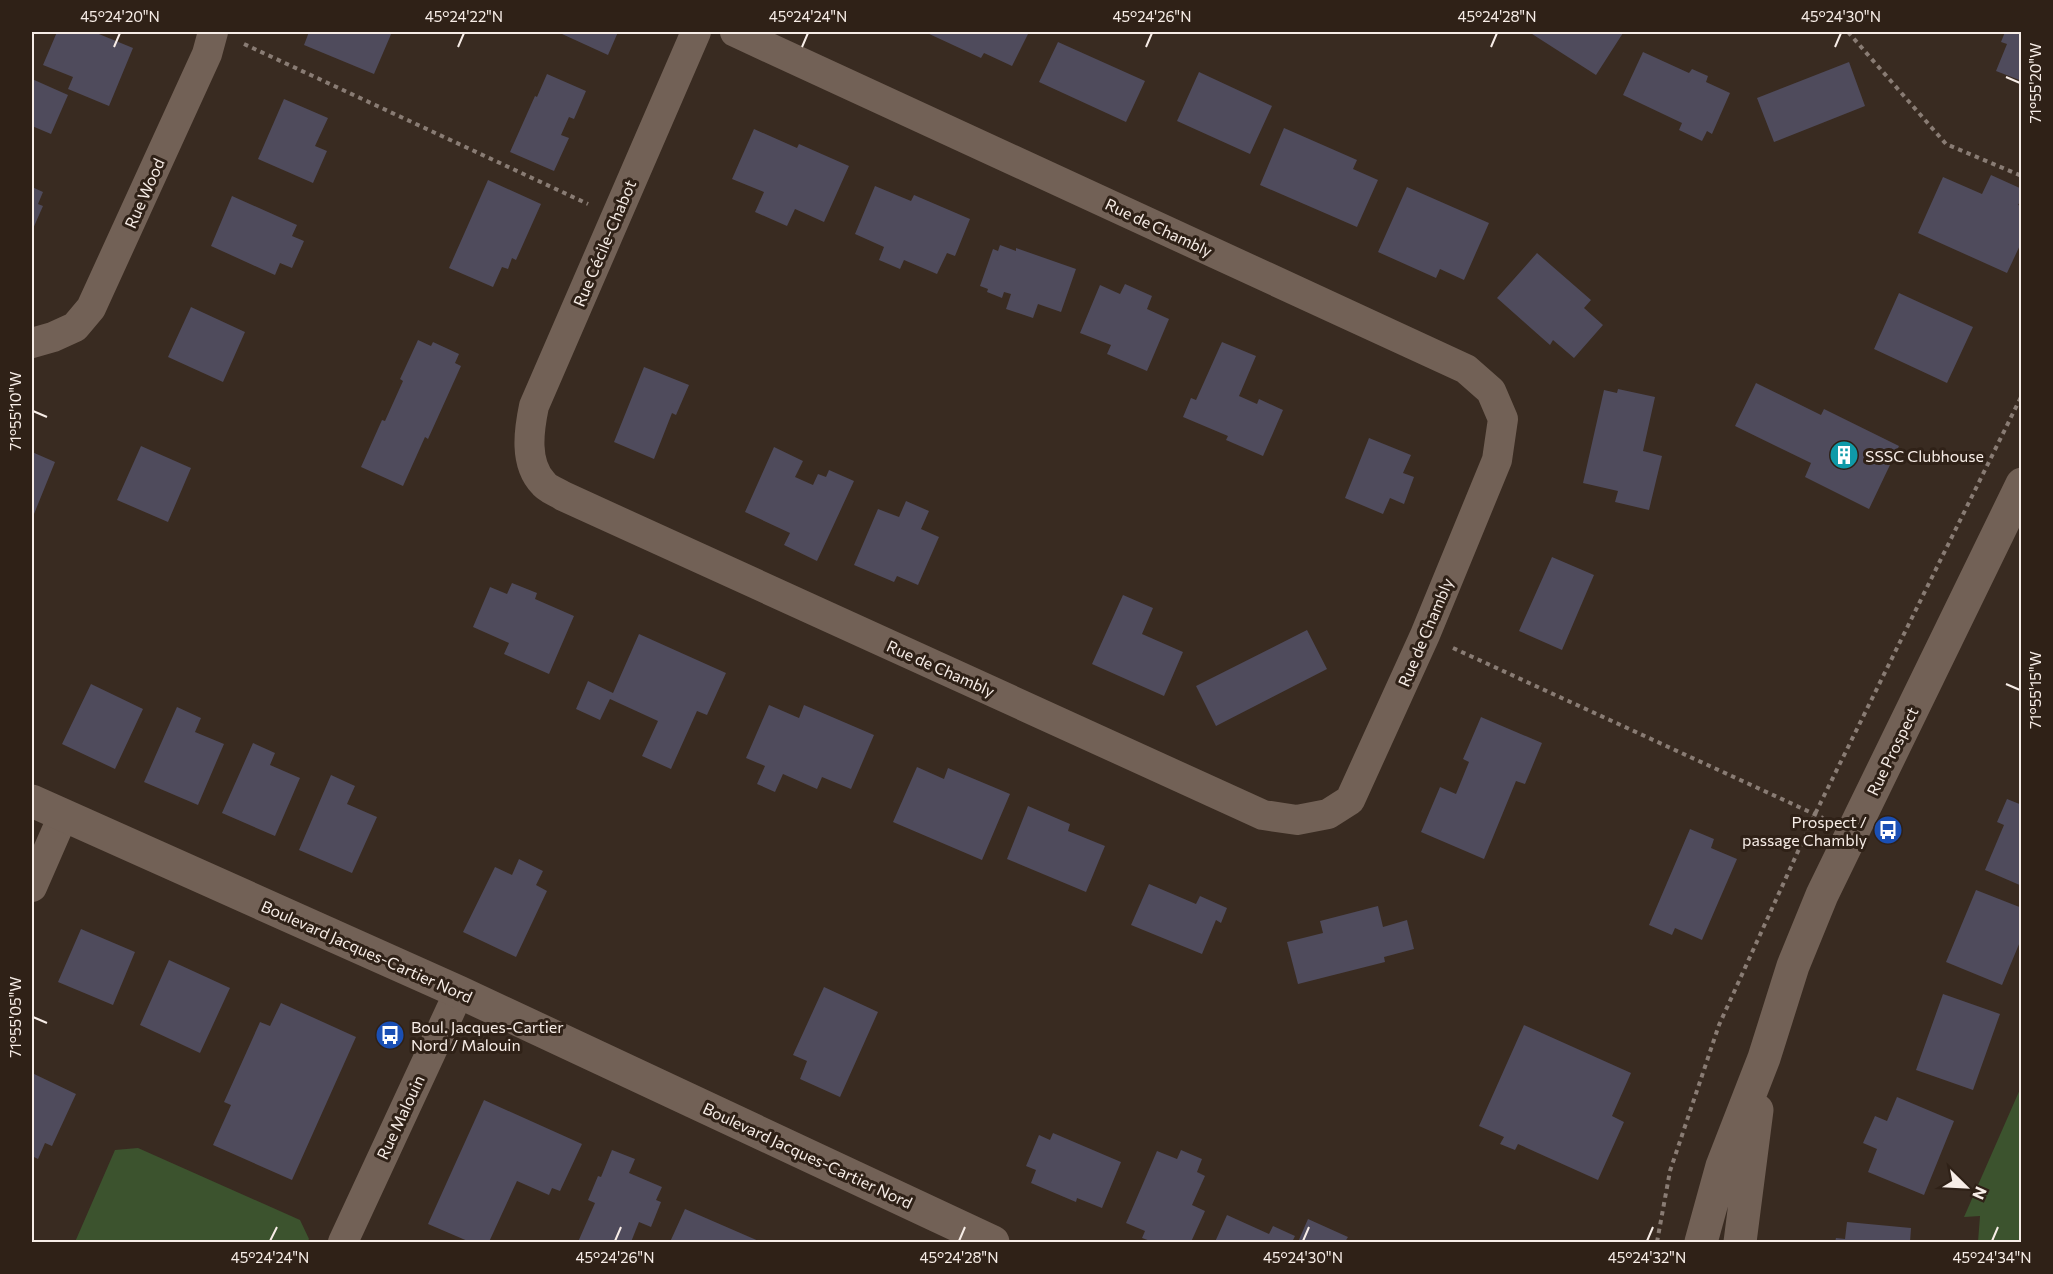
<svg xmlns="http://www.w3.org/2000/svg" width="2053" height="1274" viewBox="0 0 2053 1274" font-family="Commissioner,sans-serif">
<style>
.green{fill:#3c532e}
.building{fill:#4f4b5c}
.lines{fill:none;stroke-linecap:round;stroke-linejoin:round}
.path{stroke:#897c74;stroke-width:4;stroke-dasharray:4.5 4.5;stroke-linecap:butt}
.minor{stroke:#726156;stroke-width:30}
.tertiary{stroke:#726156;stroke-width:33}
.ticks{fill:none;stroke:#f7ede7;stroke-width:2}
.labels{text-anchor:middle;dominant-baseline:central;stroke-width:6;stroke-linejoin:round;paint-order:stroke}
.street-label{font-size:16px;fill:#f7ede7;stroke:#2f2117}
.poi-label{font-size:16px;fill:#f7ede7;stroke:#2f2117;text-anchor:start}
.neatline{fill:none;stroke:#f7ede7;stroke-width:2}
.ticks-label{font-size:15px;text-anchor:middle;fill:#f7ede7}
</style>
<rect width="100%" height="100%" fill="#392b21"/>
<path class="green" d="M2021,1087V1242H1978L1980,1216L1964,1217Z
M138,1148L300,1220L309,1239L307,1242H75L115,1150Z"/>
<path class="building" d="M57,32H94L133,48L109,106L68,89L73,77L43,65Z
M309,32H392L374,74L304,45Z
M563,32H618L608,55L562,34Z
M925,32H1029L1012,66L984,53L981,58Z
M1529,32H1621L1623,33L1596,75Z
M2005,32H2022V81L1996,71L2007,44L2001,42Z
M1058,42L1145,81L1126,122L1039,82Z
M1643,52L1689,73L1692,69L1708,76L1706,82L1730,93L1712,134L1707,131L1702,141L1679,130L1682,123L1623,95Z
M1849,62L1865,106L1774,142L1757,98Z
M1199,72L1272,106L1250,154L1177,121Z
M547,74L586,91L574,119L569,117L561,135L569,138L554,171L510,152L535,96L537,97Z
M32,79L68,95L51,134L32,126Z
M284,99L328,118L315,146L327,151L313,183L258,159Z
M1284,128L1357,160L1353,169L1378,180L1357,227L1260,185Z
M754,129L797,148L799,144L849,166L824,222L795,209L787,226L755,212L764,192L732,179Z
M1991,175L2022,189V198L2018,205L2022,206V241L2007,273L1918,233L1943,177L1982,194Z
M488,180L541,204L516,260L512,258L508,269L502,267L493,287L449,268Z
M875,186L911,201L914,195L970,219L955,256L947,253L937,274L904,260L900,269L879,260L884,247L855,234Z
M32,187L43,192L38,204L43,206L32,231Z
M1407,187L1489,223L1464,280L1440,269L1436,278L1378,252Z
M232,196L297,225L292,236L304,241L292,268L280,263L275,275L211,246Z
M1000,245L1016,251V248L1076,269L1061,312L1038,304L1033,318L1006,309L1011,294L1004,292L1002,298L987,292L988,289L980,286L993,249L998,251Z
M1537,253L1591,300L1584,308L1603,325L1574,358L1553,340L1550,345L1497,298Z
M1125,284L1152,296L1147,309L1169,319L1147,371L1107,354L1111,345L1080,333L1100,285L1120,294Z
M1899,293L1973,327L1947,383L1874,349Z
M191,307L245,332L223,382L168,357Z
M418,340L431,346L433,342L459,354L455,363L461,366L428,439L425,437L403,486L361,467L382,420L385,421L403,381L400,379Z
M1222,342L1256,356L1239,396L1257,404L1259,399L1283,410L1263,456L1226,440L1228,436L1183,417L1191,398L1196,400Z
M644,367L689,385L676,415L672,413L654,459L614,442Z
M1756,383L1821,415L1824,409L1899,446L1869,509L1805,477L1811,463L1735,426Z
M1618,389L1655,397L1643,451L1662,456L1649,510L1615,502L1618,491L1583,483L1604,390L1617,393Z
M1369,438L1411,455L1403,473L1414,477L1404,504L1390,498L1383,514L1345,498Z
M141,446L191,468L168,522L117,500Z
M774,447L803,461L795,477L813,485L818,474L826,477L829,470L854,481L817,561L784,545L790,533L745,512Z
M32,452L55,462L32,519Z
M906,501L929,511L921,529L939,537L918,585L897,576L894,582L854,565L878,509L899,517Z
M1552,557L1594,575L1562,650L1519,631Z
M512,583L537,593L535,599L574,616L549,674L504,654L509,643L473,627L490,587L507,594Z
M1123,595L1153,608L1142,634L1183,652L1164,696L1092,664Z
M1307,630L1327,669L1216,726L1196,686Z
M639,634L726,673L707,715L697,711L671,769L642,756L658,721L610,699L600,720L576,709L588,681L613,693Z
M91,684L143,709L115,769L62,744Z
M769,705L799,718L804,705L874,735L851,789L822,777L817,789L783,774L775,792L757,784L765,766L746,758Z
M177,707L201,718L195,732L224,744L198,805L144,782Z
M1481,717L1542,743L1525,784L1516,781L1484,859L1421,832L1440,787L1456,794L1469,762L1463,759Z
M253,743L275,753L270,765L300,778L275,836L222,813Z
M917,767L944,779L948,768L1010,794L982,860L893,822Z
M331,775L355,786L347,804L377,817L352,873L299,850Z
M2007,799L2022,805V886L1985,870L2004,825L1997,822Z
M1028,806L1070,824L1068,831L1105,846L1086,892L1007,859Z
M1690,829L1714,839L1711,848L1737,859L1702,940L1675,928L1672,935L1649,925Z
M519,859L543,871L536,885L547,891L516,957L463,932L495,867L512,875Z
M1149,884L1196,904L1200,896L1227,908L1221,923L1216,920L1202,954L1131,925Z
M1976,890L2022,908V937L2002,985L1946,962Z
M1378,906L1383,927L1407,920L1414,949L1384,957L1385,962L1298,984L1287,942L1323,933L1320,921Z
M81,929L135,952L113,1005L58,982Z
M169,960L230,988L200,1053L140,1025Z
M824,987L878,1012L840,1097L800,1079L807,1061L793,1055Z
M1943,994L2000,1014L1973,1090L1916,1070Z
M281,1003L356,1037L292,1180L213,1145L231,1105L224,1102L260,1022L270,1026Z
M1524,1025L1631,1073L1612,1116L1624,1122L1598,1180L1518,1144L1515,1150L1500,1144L1504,1137L1479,1126Z
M32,1073L76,1094L52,1146L45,1143L38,1159L32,1156Z
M1897,1097L1954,1121L1924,1195L1868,1172L1877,1149L1863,1143L1875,1116L1887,1121Z
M484,1100L582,1144L560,1191L552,1188L549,1195L517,1181L489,1242L479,1241L478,1242H470L428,1224Z
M1053,1133L1121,1162L1102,1208L1077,1198L1076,1202L1031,1183L1036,1170L1026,1166L1039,1135L1050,1140Z
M612,1150L635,1159L629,1173L662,1187L656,1200L661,1202L651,1227L639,1222L631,1242H578L595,1203L588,1200L598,1176L601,1177Z
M1181,1150L1202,1159L1197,1172L1205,1176L1192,1205L1205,1211L1191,1242H1153L1142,1238L1145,1231L1126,1223L1157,1151L1177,1159Z
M685,1209L761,1242H670Z
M1227,1215L1269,1234L1273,1226L1295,1236L1292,1242H1215Z
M1308,1219L1348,1237L1345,1242H1298Z
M1847,1222L1911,1228L1910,1242H1835L1836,1238L1845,1239Z"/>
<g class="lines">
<path class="path" d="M1848,32L1946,144L2022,176
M244,44L588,204
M1453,648L1823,818
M1657,1242L1670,1171L1719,1025L1815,814L2022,395"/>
<path class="minor" d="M696,32L534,406C529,430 524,463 543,483C547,489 557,492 563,496L1263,815L1297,820L1328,814L1350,800L1425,635L1497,460L1503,419L1491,391L1466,369L735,32
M32,343L53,337L75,327L91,308L207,54L213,32
M32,887L63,816
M343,1242L459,992"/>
<path class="tertiary" d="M32,801L459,992L993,1242
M1701,1242L1722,1166L1764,1058L1793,966L1822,895L2022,484
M1740,1242L1757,1110"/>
</g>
<path class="ticks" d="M114,47L120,33M458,47L464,33M802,47L808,33M1146,47L1152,33M1491,47L1497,33M1835,47L1841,33M2006,77L2020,83M33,411L47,417M2006,684L2020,690M33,1017L47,1023M270,1241L277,1227M615,1241L621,1227M959,1241L965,1227M1303,1241L1309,1227M1647,1241L1653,1227M1992,1241L1998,1227"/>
<defs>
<g id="building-disc" transform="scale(1.5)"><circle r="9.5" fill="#0f9aa8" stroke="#2f2117"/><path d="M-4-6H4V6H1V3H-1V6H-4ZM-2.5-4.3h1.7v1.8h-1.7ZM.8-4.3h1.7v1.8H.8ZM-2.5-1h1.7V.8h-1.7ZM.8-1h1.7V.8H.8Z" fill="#fff"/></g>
<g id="bus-disc" transform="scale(1.5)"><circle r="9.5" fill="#1a4fb4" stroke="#2f2117"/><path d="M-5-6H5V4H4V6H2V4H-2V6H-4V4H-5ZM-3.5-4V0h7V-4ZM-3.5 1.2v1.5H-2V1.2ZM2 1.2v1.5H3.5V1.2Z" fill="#fff"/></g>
</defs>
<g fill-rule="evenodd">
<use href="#building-disc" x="1844" y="455"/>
<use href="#bus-disc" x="1888" y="830"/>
<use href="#bus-disc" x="390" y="1035"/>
</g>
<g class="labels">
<g class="street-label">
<text transform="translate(144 193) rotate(-66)">Rue Wood</text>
<text transform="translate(1159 227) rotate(25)">Rue de Chambly</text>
<text transform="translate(604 243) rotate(-67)">Rue Cécile-Chabot</text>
<text transform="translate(1425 632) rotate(-67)">Rue de Chambly</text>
<text transform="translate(941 668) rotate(24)">Rue de Chambly</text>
<text transform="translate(1892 751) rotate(-64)">Rue Prospect</text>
<text transform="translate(367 951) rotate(24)">Boulevard Jacques-Cartier Nord</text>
<text transform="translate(400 1117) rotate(-65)">Rue Malouin</text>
<text transform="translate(808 1155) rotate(25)">Boulevard Jacques-Cartier Nord</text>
</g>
<g class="poi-label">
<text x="1865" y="455">SSSC Clubhouse</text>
<text x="1867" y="821" text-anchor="end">Prospect /<tspan x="1867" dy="18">passage Chambly</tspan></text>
<text x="411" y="1026">Boul. Jacques-Cartier<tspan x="411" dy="18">Nord / Malouin</tspan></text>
</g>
</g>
<rect width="2053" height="1274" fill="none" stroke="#2f2117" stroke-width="66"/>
<g transform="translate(1966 1187) rotate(114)" stroke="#2f2117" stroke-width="4.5" paint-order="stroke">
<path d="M0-4.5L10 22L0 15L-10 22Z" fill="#f7ede7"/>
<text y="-9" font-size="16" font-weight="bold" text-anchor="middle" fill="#f7ede7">N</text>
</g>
<rect x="33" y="33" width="1987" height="1208" class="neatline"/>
<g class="ticks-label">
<text x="120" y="22">45°24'20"N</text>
<text x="464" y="22">45°24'22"N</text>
<text x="808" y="22">45°24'24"N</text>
<text x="1152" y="22">45°24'26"N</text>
<text x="1497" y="22">45°24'28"N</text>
<text x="1841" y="22">45°24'30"N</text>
<text transform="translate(2036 83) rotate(-90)" y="5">71°55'20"W</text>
<text transform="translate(16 411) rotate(-90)" y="5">71°55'10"W</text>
<text transform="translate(2036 690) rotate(-90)" y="5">71°55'15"W</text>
<text transform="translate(16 1017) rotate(-90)" y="5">71°55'05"W</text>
<text x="270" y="1263">45°24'24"N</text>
<text x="615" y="1263">45°24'26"N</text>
<text x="959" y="1263">45°24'28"N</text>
<text x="1303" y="1263">45°24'30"N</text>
<text x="1647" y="1263">45°24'32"N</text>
<text x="1992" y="1263">45°24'34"N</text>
</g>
</svg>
